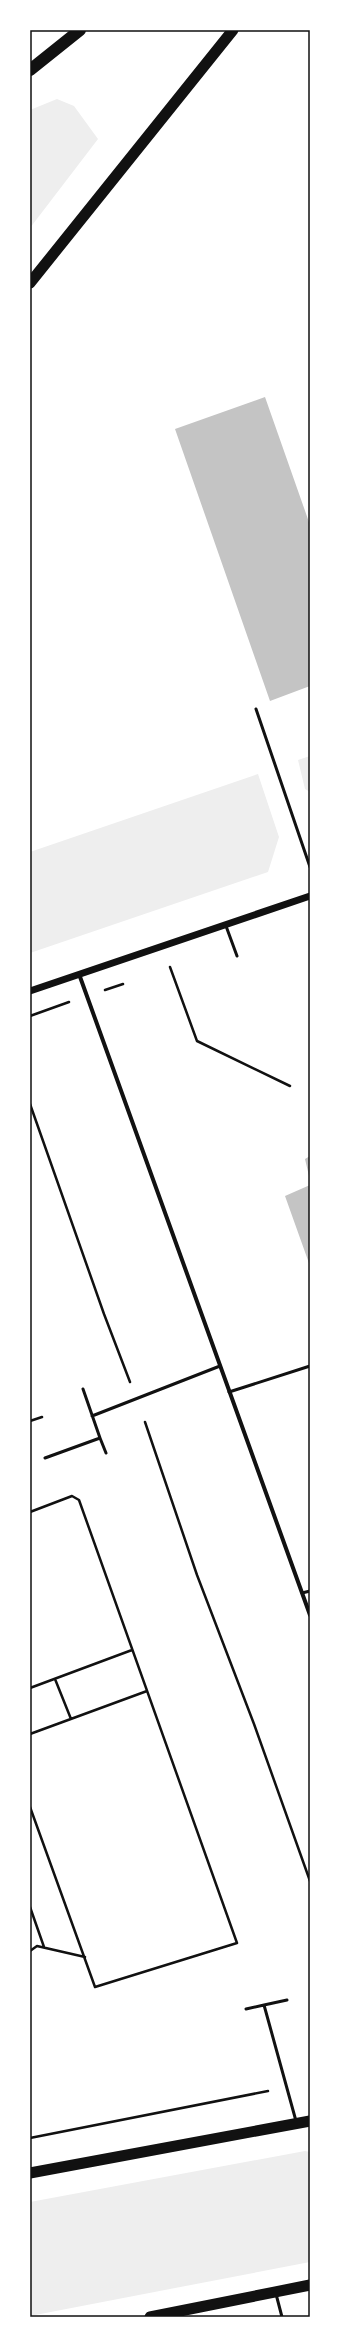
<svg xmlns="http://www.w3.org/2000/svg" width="340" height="2347" viewBox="0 0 340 2347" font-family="Georgia,serif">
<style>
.green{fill:#eee}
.building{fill:#c4c4c4}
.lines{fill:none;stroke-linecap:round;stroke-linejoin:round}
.path{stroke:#111;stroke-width:2.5}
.service{stroke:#111;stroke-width:3}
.minor{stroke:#111;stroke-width:4}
.tertiary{stroke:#111;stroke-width:7}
.trunk{stroke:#111;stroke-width:11}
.motorway{stroke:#111;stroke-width:12}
.neatline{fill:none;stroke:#111;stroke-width:1.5}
</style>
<rect width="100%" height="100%" fill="#fff"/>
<path class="green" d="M57,99L74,106L98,139L30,228V110Z
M310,756V792L305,789L298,760Z
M258,774L279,837L268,872L30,953V852Z
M305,2151L310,2152V2262L30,2316V2202Z"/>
<path class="building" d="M265,397L310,525V686L270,701L175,429Z
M310,1156V1176H309L305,1159Z
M310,1185V1266L285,1196Z"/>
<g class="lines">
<path class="path" d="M170,967L197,1041L290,1086
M105,990L123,984
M30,1016L69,1002
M30,1104L104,1314L130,1382
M30,1421L42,1417
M145,1422L197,1575L254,1724L310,1881
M30,1512L72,1496L79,1500L237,1943L95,1987L30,1807
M55,1679L71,1719
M30,1688L132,1650
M30,1734L147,1691
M30,1907L44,1947
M30,1951L37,1946L85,1957
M30,2138L268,2091"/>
<path class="service" d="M256,709L310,867
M226,926L237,956
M83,1389L100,1438
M229,1392L310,1366
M92,1416L220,1366
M45,1458L100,1438L106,1453
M302,1593L310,1591
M264,2005L287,2000
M246,2009L264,2005L296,2121
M276,2294L282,2317"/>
<path class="minor" d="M79,974L310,1615"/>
<path class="tertiary" d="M30,991L310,896"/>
<path class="trunk" d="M30,283L233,30
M30,2173L310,2121
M150,2317L310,2285"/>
<path class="motorway" d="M30,70L80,30"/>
</g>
<rect width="340" height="2347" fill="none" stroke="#ffffff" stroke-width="62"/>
<rect x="31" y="31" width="278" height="2285" class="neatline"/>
</svg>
